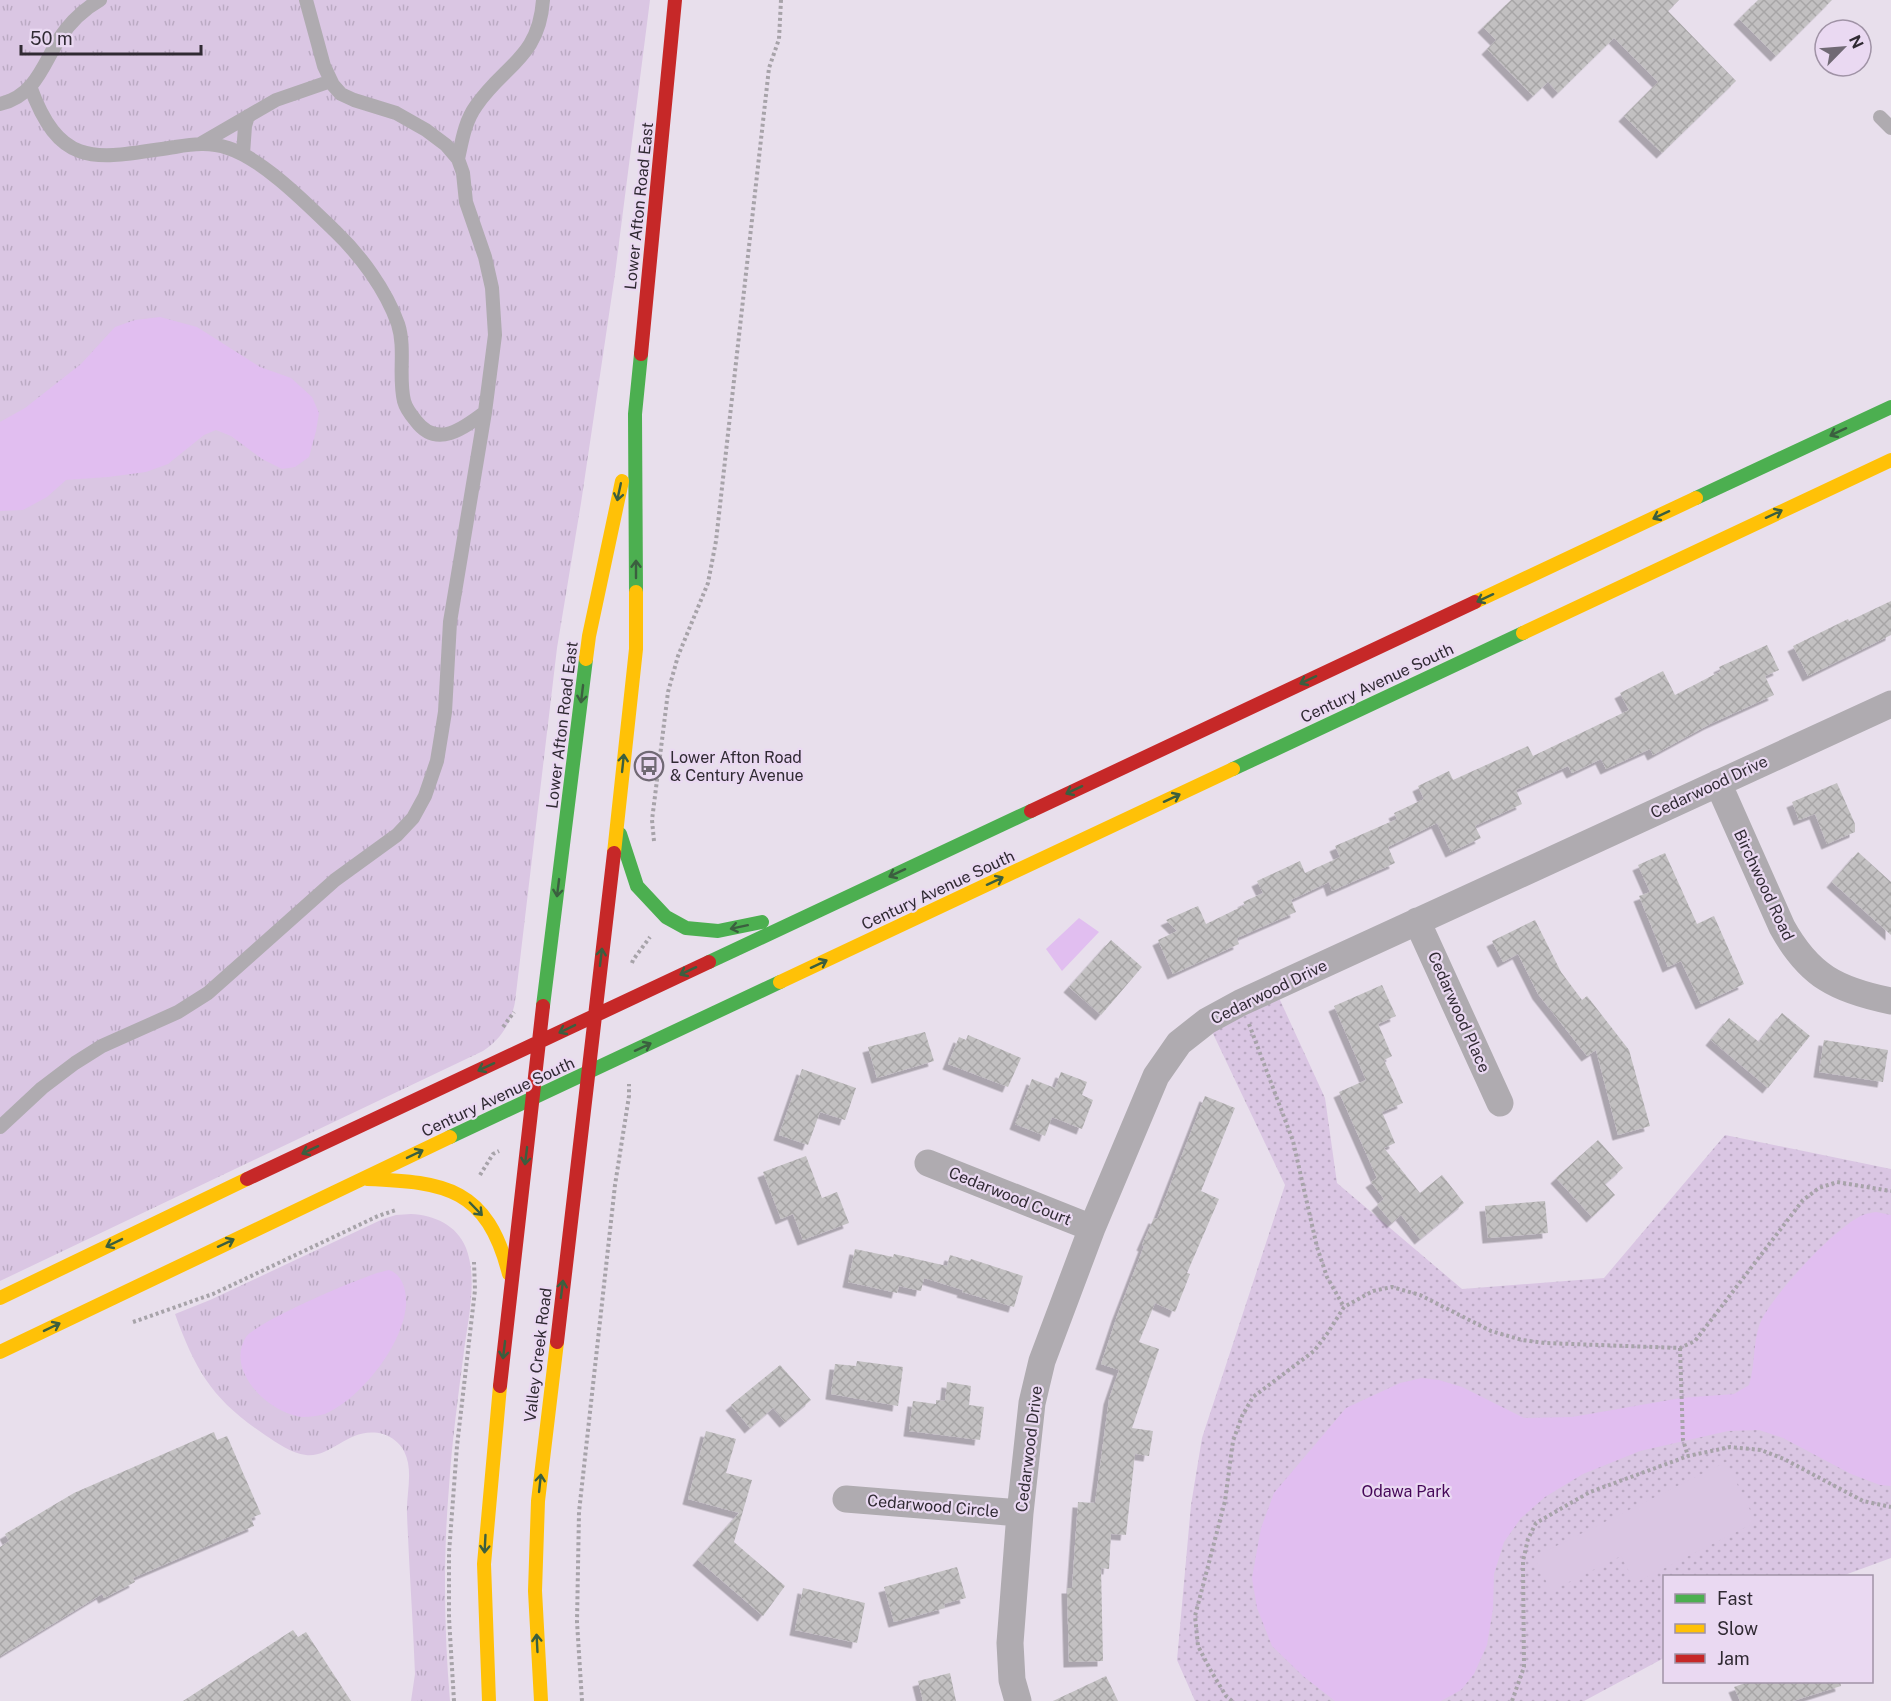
<svg xmlns="http://www.w3.org/2000/svg" width="1891" height="1701" viewBox="0 0 1891 1701" font-family="'Public Sans',sans-serif">
<style>
.grass{fill:url(#grass-tufts)}
.park{fill:url(#park-dots)}
.pitch{fill:#dac6e3}
.water{fill:#e1bef0}
.building{fill:url(#building-cross-hatch);filter:url(#shadow)}
.lines{fill:none;stroke-linecap:round;stroke-linejoin:round}
.path{stroke:#a7a3a9;stroke-width:4;stroke-dasharray:3 3;stroke-linecap:butt}
.lane{stroke:#afabb0;stroke-width:14}
.street{stroke:#afabb0;stroke-width:27}
.fast{stroke:#4caf50;stroke-width:14}
.slow{stroke:#ffc107;stroke-width:14}
.jam{stroke:#c62828;stroke-width:14}
.oneway{stroke:#3b5f3f}
.labels{text-anchor:middle;dominant-baseline:central;stroke-width:4.5;stroke-linejoin:round;paint-order:stroke}
.street-label{font-size:16px;fill:#302a33;stroke:#ead9f2}
.poi-label{font-size:16px;fill:#302a33;stroke:#ead9f2;text-anchor:start}
.park-label{font-size:16px;fill:#450858;stroke:#ead9f2}
</style>
<defs>
<pattern id="grass-tufts" width="24" height="20" patternUnits="userSpaceOnUse" patternTransform="scale(1.5)"><rect width="24" height="20" fill="#dac6e3"/><path d="M3 7l-1-3M5 7V3M7 7l1-3M15 17l-1-3M17 17v-4M19 17l1-3" fill="none" stroke="#bbaac3"/></pattern>
<pattern id="park-dots" width="8" height="8" patternUnits="userSpaceOnUse" patternTransform="scale(1.5)"><rect width="8" height="8" fill="#dac6e3"/><path d="M2 2h.1M6 6h.1" fill="none" stroke="#bbaac3" stroke-width="1.8" stroke-linecap="round"/></pattern>
<pattern id="building-cross-hatch" width="8" height="8" patternUnits="userSpaceOnUse" patternTransform="scale(1.5)"><rect width="8" height="8" fill="#c2c0c1"/><path d="M0 0l8 8M0 8l8-8" fill="none" stroke="#a7a5a6"/></pattern>
<filter id="shadow"><feDropShadow dx="-5.5" dy="5.5" stdDeviation="0" flood-color="#0004"/></filter>
</defs>
<rect width="100%" height="100%" fill="#e8dfec"/>
<path class="grass" d="M0,0H650L615,274L581,503L557,648L515,1002C511,1023 501,1039 483,1051L0,1281Z
M411,1214C434,1215 457,1225 466,1248C478,1279 468,1319 464,1351C458,1397 452,1442 449,1487C443,1559 444,1629 450,1701H411L415,1674C413,1620 409,1567 407,1514C406,1493 414,1471 404,1451C400,1443 392,1437 383,1434C350,1425 332,1458 306,1455C291,1453 277,1443 265,1435C213,1400 196,1372 175,1314L210,1300L383,1219L396,1215Z"/>
<path class="park" d="M1274,987L1325,1098L1337,1183L1462,1289L1604,1278L1725,1135L1891,1169V1558L1842,1576H1664V1658L1584,1701H1195L1177,1660L1191,1505L1202,1438L1285,1185L1207,1021Z"/>
<path class="pitch" d="M1726,1462L1756,1522L1635,1583L1621,1556L1551,1591L1534,1557Z"/>
<path class="water" d="M160,317L197,327L260,367L291,378L312,397L319,413L316,431L309,457L295,467L282,469L262,459L231,436L216,430L204,435L168,464L146,472L108,477L66,480L47,497L23,510L0,511V422L25,408L81,364L115,327L135,320Z
M1079,918L1099,932L1062,971L1046,949Z
M1876,1212L1891,1215V1486L1880,1485L1851,1474L1783,1438L1759,1430L1728,1431L1640,1451L1583,1474L1545,1497L1521,1518L1504,1542L1494,1574L1493,1609L1487,1645L1474,1674L1461,1690L1441,1701H1335L1303,1676L1272,1646L1257,1608L1252,1578L1261,1528L1274,1493L1346,1408L1400,1383L1422,1378L1439,1380L1462,1387L1524,1418L1572,1417L1681,1398L1734,1394L1749,1385C1755,1366 1753,1345 1759,1326C1768,1299 1836,1226 1863,1215C1867,1213 1872,1213 1876,1212Z
M389,1270C398,1273 403,1281 405,1291C414,1333 363,1398 325,1414C318,1416 310,1417 303,1417C287,1416 266,1403 256,1391C243,1376 234,1356 246,1337C256,1322 368,1273 389,1270Z"/>
<path class="building" d="M1511,0H1679L1668,11L1736,81L1662,153L1624,116L1658,82L1614,38L1558,93L1548,82L1533,96L1487,49L1496,40L1483,27Z
M1758,0H1832L1776,56L1739,19Z
M1891,601V635L1808,676L1793,646L1848,619L1849,621Z
M1767,645L1779,670L1765,676L1774,695L1710,724L1653,755L1650,749L1606,769L1601,759L1572,773L1568,766L1516,790L1522,804L1475,826L1481,838L1451,852L1437,823L1388,847L1395,863L1332,891L1329,882L1291,900L1296,912L1237,938L1239,944L1173,974L1158,940L1177,931L1166,920L1198,906L1206,924L1245,905L1243,902L1263,893L1257,881L1300,861L1305,873L1340,857L1335,846L1397,819L1394,813L1424,799L1418,786L1449,771L1453,780L1528,746L1533,756L1629,710L1620,693L1663,671L1675,695L1721,671L1719,667Z
M1837,783L1855,824V832L1827,844L1815,814L1799,820L1792,802Z
M1858,852L1891,882V935L1832,882Z
M1665,853L1697,924L1714,916L1744,984L1701,1004L1681,961L1668,967L1639,896L1650,892L1638,865Z
M1535,920L1561,972L1582,1000L1587,996L1629,1050L1650,1126L1618,1135L1596,1050L1587,1056L1538,994L1518,954L1503,962L1492,941Z
M1111,940L1142,967L1101,1015L1069,987Z
M1382,985L1396,1016L1378,1024L1392,1056L1384,1060L1403,1103L1382,1112L1395,1143L1384,1148L1420,1193L1442,1175L1464,1203L1420,1239L1401,1215L1392,1223L1377,1205L1384,1199L1371,1182L1377,1178L1339,1092L1366,1080L1334,1006Z
M1782,1013L1810,1036L1768,1088L1711,1040L1729,1018L1759,1042Z
M925,1032L934,1061L877,1078L868,1047Z
M968,1035L1021,1058L1008,1087L948,1064L959,1037L966,1040Z
M1824,1040L1888,1050L1883,1082L1819,1072Z
M802,1069L856,1088L845,1120L820,1112L808,1145L779,1135Z
M1061,1072L1087,1082L1082,1095L1093,1100L1082,1129L1052,1117L1045,1136L1015,1124L1032,1079L1055,1088Z
M1205,1096L1235,1108L1201,1191L1219,1199L1187,1273L1190,1274L1175,1312L1155,1303L1139,1342L1159,1349L1132,1428L1153,1431L1149,1456L1135,1454L1126,1535L1111,1534L1109,1569L1101,1568L1103,1661L1069,1662L1067,1588H1072L1078,1502L1095,1503L1109,1399L1119,1370L1101,1364L1117,1316L1144,1246L1142,1245L1154,1218L1157,1219Z
M1598,1140L1623,1168L1605,1184L1615,1195L1592,1217L1556,1178Z
M806,1156L822,1198L837,1192L849,1223L803,1240L793,1214L781,1219L763,1172Z
M1545,1201L1548,1233L1488,1238L1485,1206Z
M855,1249L893,1257L894,1254L947,1266L950,1255L970,1261L971,1259L1023,1276L1014,1307L962,1292L963,1290L924,1278L921,1291L899,1286L897,1293L848,1282Z
M857,1361L903,1367L898,1406L831,1394L835,1364L856,1366Z
M780,1365L811,1400L785,1422L773,1408L750,1428L731,1405Z
M947,1382L971,1386L969,1405L984,1407L980,1440L909,1431L913,1401L936,1404V1400L945,1401Z
M706,1431L736,1439L726,1473L752,1480L734,1542L785,1586L763,1616L698,1560L739,1513L688,1499Z
M214,1432L217,1440L227,1436L247,1482L261,1514L251,1518L254,1526L133,1578L135,1582L104,1598L102,1594L0,1656V1547L9,1541L5,1534L74,1493Z
M957,1567L966,1598L944,1604L945,1608L894,1622L884,1587Z
M803,1588L865,1603L857,1643L795,1630Z
M293,1630L298,1637L306,1632L351,1701H183Z
M950,1673L956,1701H923L918,1681Z
M1106,1676L1118,1701H1053Z
M1748,1682H1840L1841,1686L1793,1701H1740L1734,1687Z"/>
<g class="lines">
<path class="path" d="M654,841L652,820L668,692L678,656L708,583L716,541L769,68L779,39L781,0
M632,963L633,960L650,937
M1249,1024L1293,1141L1317,1247L1327,1277L1344,1307
M503,1027L514,1012
M480,1175L493,1154L499,1151
M133,1322L213,1294L378,1216L396,1210
M1680,1348L1683,1440L1688,1456
M454,1701L449,1618V1553L457,1446L475,1290L474,1262
M582,1701L577,1622L579,1512L615,1185L629,1096V1084
M1232,1701L1226,1696L1211,1671L1198,1646L1195,1616L1225,1501L1233,1441L1242,1416L1253,1397L1314,1351L1327,1334L1344,1307L1373,1291L1392,1287L1420,1295L1491,1331L1522,1340L1545,1343L1680,1348L1695,1341L1803,1200L1819,1188L1837,1182L1891,1191
M1512,1701L1524,1667L1523,1561L1528,1539L1536,1523L1590,1492L1688,1456L1730,1447L1761,1450L1784,1459L1863,1501L1891,1507"/>
<path class="lane" d="M30,86C61,172 98,158 175,147C193,144 210,142 228,148C263,159 308,205 335,231C361,256 386,290 398,324C406,349 398,376 404,401C406,409 411,415 416,421C437,449 464,428 485,412
M0,104C35,96 43,65 59,39C69,24 84,9 100,0
M1880,117L1891,128
M200,144L276,100L331,81
M243,154L245,126L248,116
M458,159C462,141 465,121 476,106C504,65 539,58 543,0
M0,1127L42,1088L75,1063L102,1046L178,1012L208,993L335,880L397,835L413,818L425,796L437,761L445,712L450,622L485,412L495,335L492,288L485,257L466,202L463,173L458,159L446,145L426,130L396,113L354,100L341,94L333,85L324,66L306,0"/>
<path class="street" d="M1718,783L1782,927C1809,976 1837,990 1891,1001
M1417,921L1500,1103
M928,1163L1092,1228
M846,1499L1020,1513
M1018,1701L1012,1680L1010,1643L1020,1513L1032,1403L1042,1361L1092,1228L1156,1076L1179,1043L1207,1021L1240,1003L1891,704"/>
<path class="fast" d="M1696,498L1891,407
M636,592L635,414L641,354
M1233,769L1523,633
M620,834L637,886L666,917L686,928L718,931L762,922
M709,962L1031,811
M543,1006L586,659
M450,1137L780,982"/>
<path class="slow" d="M1475,602L1696,498
M1523,633L1891,460
M586,659L589,636L622,481
M614,853L636,649V592
M780,982L1233,769
M367,1179C446,1182 487,1188 509,1274
M0,1298L247,1179
M0,1352L450,1137
M489,1701L484,1564L500,1386
M541,1701L535,1591L538,1501L557,1342"/>
<path class="jam" d="M641,354L675,0
M1031,811L1475,602
M247,1179L709,962
M557,1342L614,853
M500,1386L543,1006"/>
</g>
<defs><path id="oneway-shaft" d="M-6 0H5M1.5-3L5.5 0L1.5 3" fill="none" stroke-width="1.6" stroke-linecap="round" stroke-linejoin="round" transform="scale(1.5)"/></defs>
<g class="oneway">
<use href="#oneway-shaft" transform="translate(1838 432) rotate(155)"/>
<use href="#oneway-shaft" transform="translate(619 492) rotate(102)"/>
<use href="#oneway-shaft" transform="translate(1774 514) rotate(-25)"/>
<use href="#oneway-shaft" transform="translate(1661 515) rotate(155)"/>
<use href="#oneway-shaft" transform="translate(636 569) rotate(-90)"/>
<use href="#oneway-shaft" transform="translate(1485 598) rotate(155)"/>
<use href="#oneway-shaft" transform="translate(1308 680) rotate(155)"/>
<use href="#oneway-shaft" transform="translate(582 694) rotate(97)"/>
<use href="#oneway-shaft" transform="translate(623 763) rotate(-84)"/>
<use href="#oneway-shaft" transform="translate(1074 790) rotate(155)"/>
<use href="#oneway-shaft" transform="translate(1172 798) rotate(-25)"/>
<use href="#oneway-shaft" transform="translate(897 873) rotate(155)"/>
<use href="#oneway-shaft" transform="translate(995 881) rotate(-25)"/>
<use href="#oneway-shaft" transform="translate(558 888) rotate(97)"/>
<use href="#oneway-shaft" transform="translate(739 927) rotate(168)"/>
<use href="#oneway-shaft" transform="translate(601 957) rotate(-83)"/>
<use href="#oneway-shaft" transform="translate(819 964) rotate(-25)"/>
<use href="#oneway-shaft" transform="translate(688 971) rotate(155)"/>
<use href="#oneway-shaft" transform="translate(567 1029) rotate(154)"/>
<use href="#oneway-shaft" transform="translate(643 1047) rotate(-25)"/>
<use href="#oneway-shaft" transform="translate(486 1067) rotate(155)"/>
<use href="#oneway-shaft" transform="translate(310 1150) rotate(155)"/>
<use href="#oneway-shaft" transform="translate(415 1154) rotate(-26)"/>
<use href="#oneway-shaft" transform="translate(526 1156) rotate(97)"/>
<use href="#oneway-shaft" transform="translate(476 1209) rotate(46)"/>
<use href="#oneway-shaft" transform="translate(114 1243) rotate(154)"/>
<use href="#oneway-shaft" transform="translate(226 1243) rotate(-25)"/>
<use href="#oneway-shaft" transform="translate(562 1289) rotate(-83)"/>
<use href="#oneway-shaft" transform="translate(52 1327) rotate(-26)"/>
<use href="#oneway-shaft" transform="translate(504 1350) rotate(97)"/>
<use href="#oneway-shaft" transform="translate(540 1483) rotate(-84)"/>
<use href="#oneway-shaft" transform="translate(485 1544) rotate(93)"/>
<use href="#oneway-shaft" transform="translate(537 1643) rotate(-93)"/>
</g>
<defs>
<g id="bus-ring" transform="scale(1.5)"><circle r="9.5" fill="#ead9f2" stroke="#706974" stroke-width="1.5"/><path d="M-5-6H5V4H4V6H2V4H-2V6H-4V4H-5ZM-3.5-4V0h7V-4ZM-3.5 1.2v1.5H-2V1.2ZM2 1.2v1.5H3.5V1.2Z" fill="#706974"/></g>
</defs>
<g fill-rule="evenodd">
<use href="#bus-ring" x="649" y="766"/>
</g>
<g class="labels">
<g class="street-label">
<text transform="translate(639 206) rotate(-84)">Lower Afton Road East</text>
<text transform="translate(1377 683) rotate(-25)">Century Avenue South</text>
<text transform="translate(562 725) rotate(-83)">Lower Afton Road East</text>
<text transform="translate(1709 787) rotate(-25)">Cedarwood Drive</text>
<text transform="translate(1764 885) rotate(65)">Birchwood Road</text>
<text transform="translate(938 890) rotate(-25)">Century Avenue South</text>
<text transform="translate(1269 992) rotate(-26)">Cedarwood Drive</text>
<text transform="translate(1459 1012) rotate(66)">Cedarwood Place</text>
<text transform="translate(498 1097) rotate(-25)">Century Avenue South</text>
<text transform="translate(1010 1196) rotate(22)">Cedarwood Court</text>
<text transform="translate(538 1355) rotate(-83)">Valley Creek Road</text>
<text transform="translate(1029 1449) rotate(-83)">Cedarwood Drive</text>
<text transform="translate(933 1506) rotate(5)">Cedarwood Circle</text>
</g>
<g class="poi-label">
<text x="670" y="757">Lower Afton Road<tspan x="670" dy="18">&amp; Century Avenue</tspan></text>
</g>
<g class="park-label">
<text x="1406" y="1491">Odawa Park</text>
</g>
</g>
<rect x="1663" y="1575" width="210" height="108" fill="#ead9f2" stroke="#a093a6" stroke-width="1.5"/>
<rect x="1675" y="1594" width="30" height="9" fill="#4caf50" stroke="#a093a6" stroke-width="1.5"/>
<text x="1717" y="1605" font-size="18" fill="#302a33">Fast</text>
<rect x="1675" y="1624" width="30" height="9" fill="#ffc107" stroke="#a093a6" stroke-width="1.5"/>
<text x="1717" y="1635" font-size="18" fill="#302a33">Slow</text>
<rect x="1675" y="1654" width="30" height="9" fill="#c62828" stroke="#a093a6" stroke-width="1.5"/>
<text x="1717" y="1665" font-size="18" fill="#302a33">Jam</text>
<g transform="translate(1843 48) rotate(65)"><circle r="28" fill="#ead9f2" stroke="#a093a6" stroke-width="1.5"/>
<path d="M0-4.5L10 22L0 15L-10 22Z" fill="#706974"/>
<text y="-9" font-size="16" font-weight="bold" text-anchor="middle" fill="#302a33">N</text>
</g>
<path d="M21 45v9h180v-9" fill="none" stroke="#302a33" stroke-width="3"/>
<text x="30" y="45" font-size="18" fill="#302a33" stroke="#ead9f2" stroke-width="4.5" paint-order="stroke">50 m</text>
</svg>
